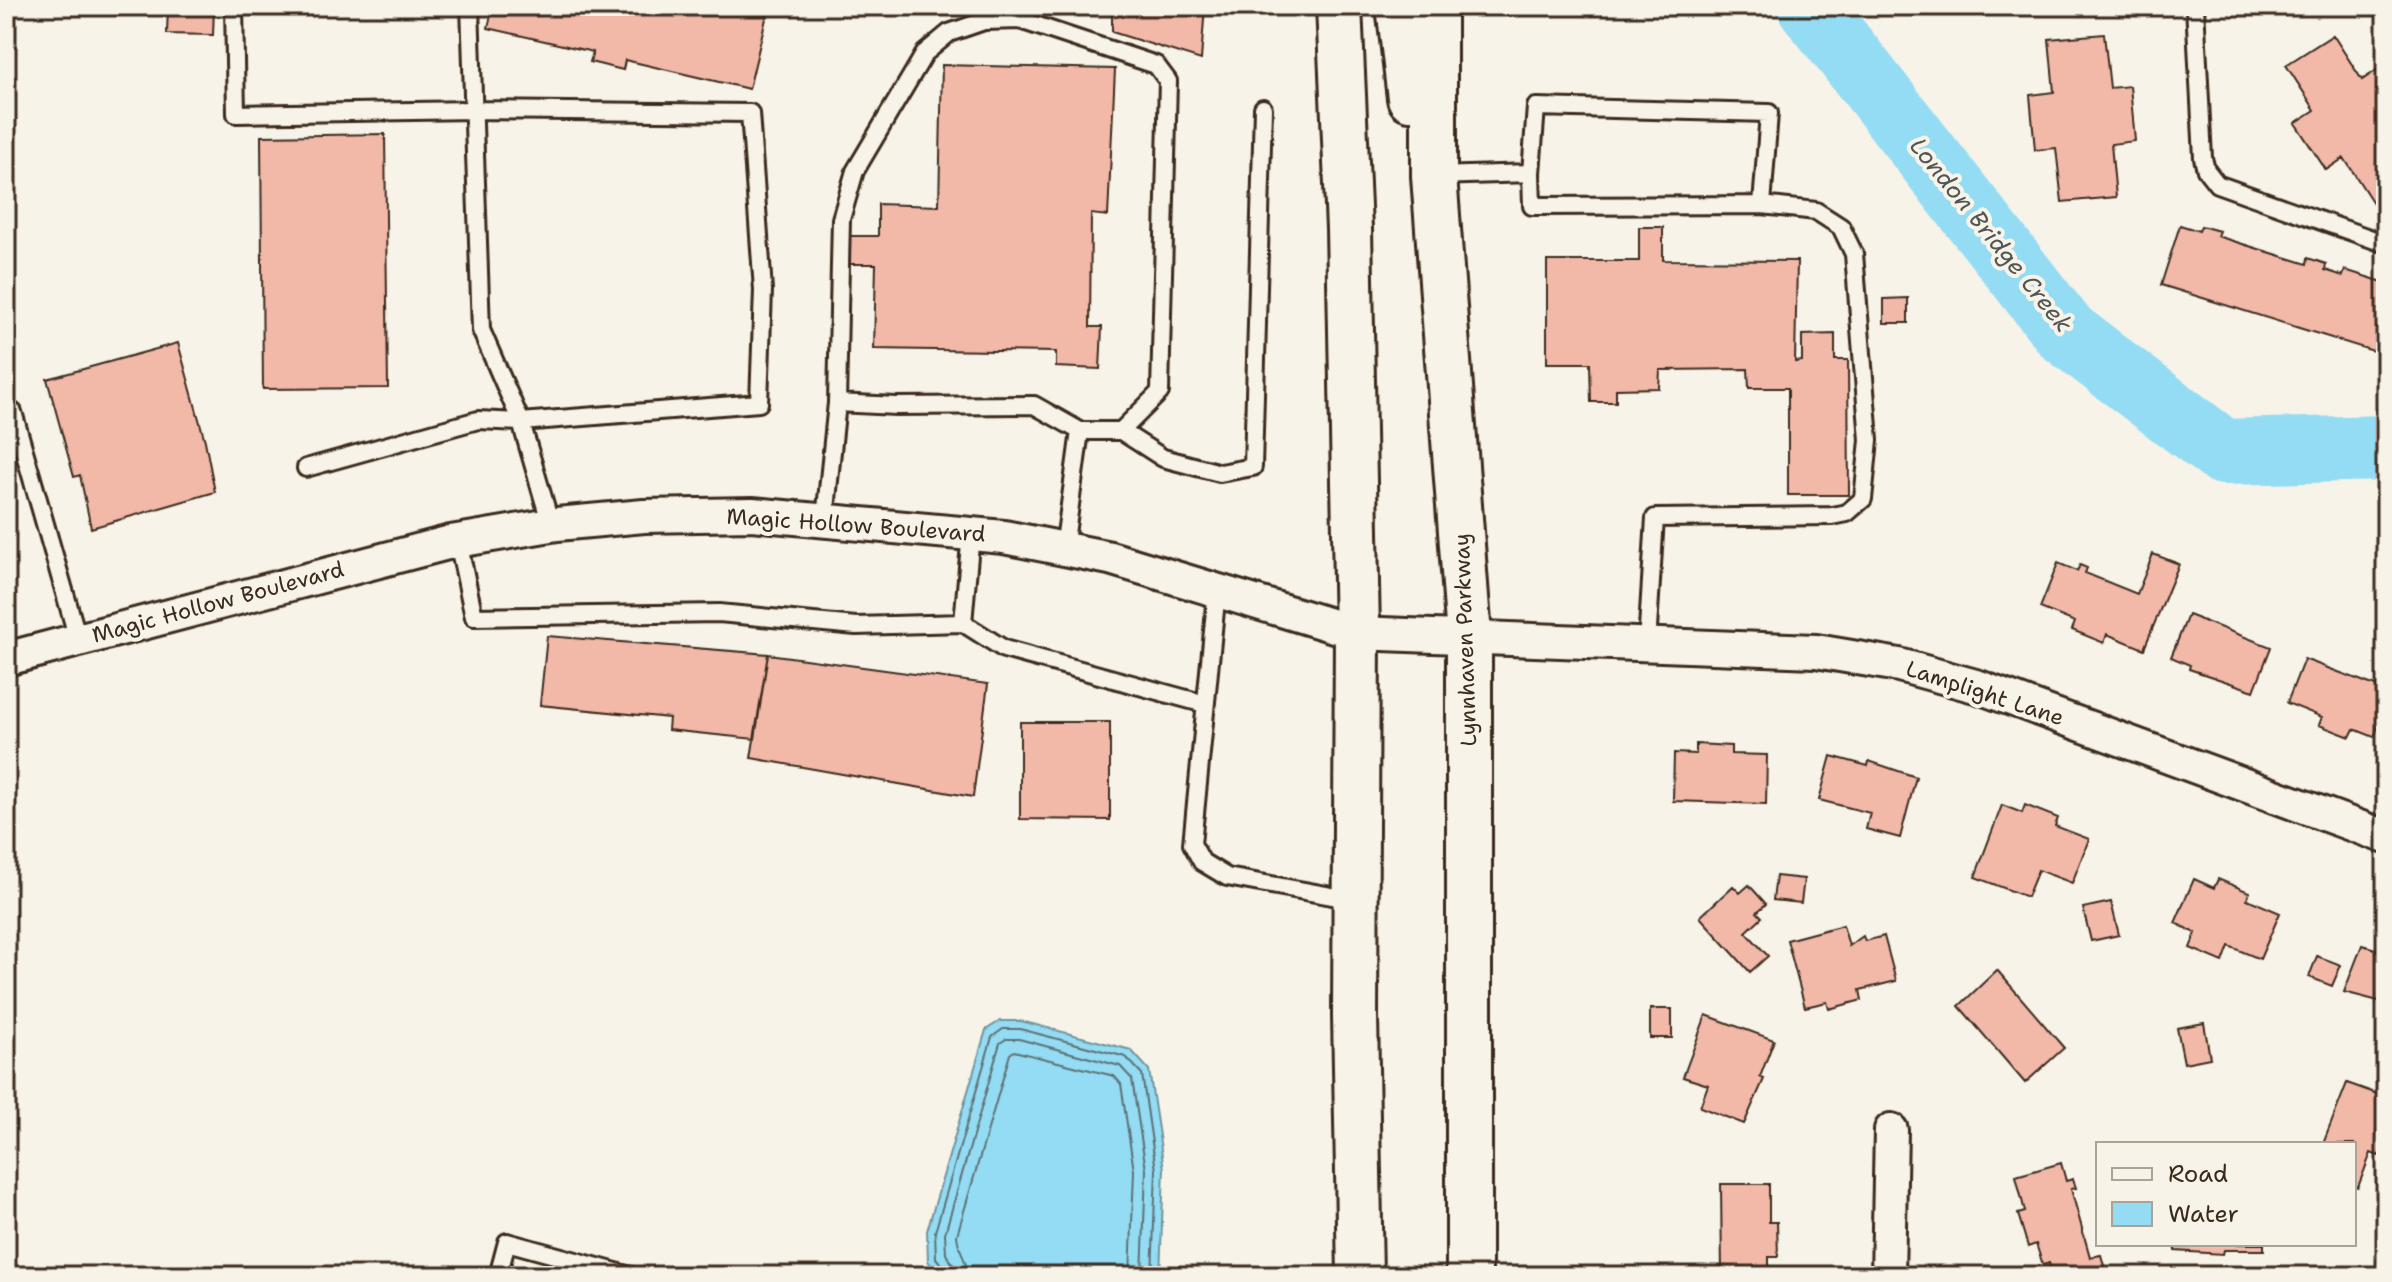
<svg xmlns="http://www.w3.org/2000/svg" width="2392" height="1282" viewBox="0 0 2392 1282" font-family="'Shantell Sans',sans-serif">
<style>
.water{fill:#93dcf4;stroke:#70959e;stroke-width:2}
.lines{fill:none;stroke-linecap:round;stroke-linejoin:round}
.shore{stroke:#5e7174;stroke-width:2}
.river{stroke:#93dcf4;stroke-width:66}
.building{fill:#f2b9a9;stroke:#3b2a1e;stroke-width:2}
.lane-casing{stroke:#3b2a1e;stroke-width:22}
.street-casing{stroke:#3b2a1e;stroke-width:38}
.secondary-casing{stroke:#3b2a1e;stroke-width:50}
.lane{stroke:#f7f3e8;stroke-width:16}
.street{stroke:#f7f3e8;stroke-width:32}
.secondary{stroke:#f7f3e8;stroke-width:44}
.labels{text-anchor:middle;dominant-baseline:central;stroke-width:8;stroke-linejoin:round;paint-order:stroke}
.street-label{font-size:22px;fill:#3b2a1e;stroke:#f7f3e8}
.water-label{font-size:24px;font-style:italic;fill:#515654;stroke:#f7f3e8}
</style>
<rect width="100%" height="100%" fill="#f7f3e8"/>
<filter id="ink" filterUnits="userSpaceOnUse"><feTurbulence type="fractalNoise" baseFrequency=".0125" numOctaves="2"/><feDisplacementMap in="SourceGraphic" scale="16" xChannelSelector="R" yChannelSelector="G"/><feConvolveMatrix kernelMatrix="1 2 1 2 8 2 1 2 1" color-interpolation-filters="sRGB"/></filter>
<g filter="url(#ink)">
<path class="water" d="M1000,1021H1021L1131,1050L1149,1070L1164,1169L1160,1276H940L928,1261L927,1231L986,1030Z"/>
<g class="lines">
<path class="shore" d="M946,1276L945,1269L936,1258L935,1232L992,1037L1003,1029H1020L1126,1057L1142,1074L1156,1170L1152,1276
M956,1276L954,1266L946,1254L945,1233L1000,1043L1006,1039H1019L1120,1066L1132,1079L1146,1170L1142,1276
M968,1276C967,1260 958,1250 957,1235L1010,1054L1014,1051L1114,1076L1121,1084L1134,1171L1130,1276"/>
<path class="river" d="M1810,6L2065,332L2223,452L2386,448"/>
</g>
<path class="building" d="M168,6L214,7L213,35L167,34Z
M493,6H769L749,89L625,60L623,70L590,62L593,52L488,28Z
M1112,6H1205L1201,60L1112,32Z
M2104,34L2110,88L2130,86L2135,141L2111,144L2116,197L2062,202L2056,148L2035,150L2030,95L2054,92L2049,39Z
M2333,35L2362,80L2380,68L2386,77V195L2373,203L2344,158L2326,170L2295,123L2315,110L2286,65Z
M942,65L1115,69L1108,216L1091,214L1090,327H1102L1100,369L1056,367V352L874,349L876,264H847L845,236H878V204L939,206Z
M385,134L388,388L263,389L261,136Z
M2180,225L2199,231L2201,226L2219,231L2217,236L2307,264L2308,258L2326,264L2325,270L2343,276L2345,270L2386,283V355L2161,285Z
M1639,227H1663V260L1797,261L1795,362L1802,361V335L1835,334V360H1848L1849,495H1788V388H1749L1748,369L1660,370L1659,388L1616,389V402H1591L1590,363H1547V261H1639Z
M1908,298V323H1884V299Z
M178,343L205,441L215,492L91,528L80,475L74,477L47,379Z
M2153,554L2179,564L2144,649L2107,634L2104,643L2072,630L2075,622L2040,608L2058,563L2077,571L2080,565L2087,568L2085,573L2137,594Z
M2188,615L2271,647L2254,691L2189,669L2190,665L2171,657Z
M547,636L768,654L755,739L668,730L669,718L540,705Z
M768,654L988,684L973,797L751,758Z
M2304,659L2386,690V706L2374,737L2354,729L2350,737L2319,725L2322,717L2287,703Z
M1020,722H1110V820L1020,819Z
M1696,744L1731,746V754L1767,755L1766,804L1673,801L1674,753L1696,754Z
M1831,756L1868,766L1869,761L1916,777L1900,838L1866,829L1870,813L1819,800Z
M2002,805L2022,813L2025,805L2058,818L2055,826L2089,839L2072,883L2038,870L2027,897L1975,877Z
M1776,876L1804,879L1801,903L1773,900Z
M2194,879L2214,888L2218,879L2249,892L2247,899L2280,913L2260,959L2229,946L2223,962L2190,948L2196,933L2175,923Z
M1749,885L1766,904L1757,912L1762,917L1746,932L1768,956L1750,972L1700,917L1733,886L1740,893Z
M2111,902L2119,935L2091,941L2083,908Z
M1843,925L1849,946L1863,936L1865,941L1884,936L1896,981L1860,990L1862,1000L1829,1009L1827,1002L1805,1007L1787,940Z
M2362,945L2386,952V1003L2344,992Z
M2317,956L2341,965L2332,986L2309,977Z
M1997,970L2064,1048L2025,1083L1959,1006Z
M1650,1009H1672V1038H1650Z
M1706,1015L1774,1040L1760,1077L1764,1079L1744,1124L1700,1107L1708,1085L1683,1077Z
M2204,1023L2210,1058L2184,1063L2177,1028Z
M2347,1083L2386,1097L2384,1121L2386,1138L2379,1156L2371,1153L2358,1187L2354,1186V1144H2323Z
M2061,1163L2066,1181L2073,1179L2076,1188L2071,1189L2090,1257L2101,1255L2105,1269L2079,1276H2053L2049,1263L2043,1265L2036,1244L2028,1247L2018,1214L2025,1212L2016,1176Z
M1721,1184H1769V1222H1777L1778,1257H1769V1276H1722Z
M2175,1244H2264V1250H2224L2223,1254L2175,1251Z"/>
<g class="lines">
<g class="lane-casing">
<path id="lane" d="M234,6L236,114L474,110L750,113L763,290L759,403L521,422L478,420L306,468
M470,6L481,330L521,422L551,525
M2195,6L2203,158L2206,170L2217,184L2386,244
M1436,176L1531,173L1532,206L1762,205L1769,113L1536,107L1531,173
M837,403L896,406L1034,405L1080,431
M13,412L78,639
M825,519L837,403L841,219L855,171L925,53L949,33L984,21L1020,20L1156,65L1168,81L1160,392L1121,431
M458,541L474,617L719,613L856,626L963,623L971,533
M1064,549L1080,431H1121L1163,458L1220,473L1253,467L1263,108
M1217,590L1192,844L1202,862L1227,877L1354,900
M963,623L1004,649L1205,704
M1647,644L1655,518L1832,516L1847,513L1863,499L1869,440L1854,254L1841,227L1816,211L1762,205
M498,1276L507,1242L631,1276"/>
</g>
<g class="street-casing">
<path id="street" d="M6,659L451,542L557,524L644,516L752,514L1004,537L1110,558L1357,633L1816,651L1899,665L1979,687L2386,837
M1888,1276L1891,1130"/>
</g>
<g class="secondary-casing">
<path id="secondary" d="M1339,6L1349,229L1357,633L1355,1016L1360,1276
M1399,6L1410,98
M1434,6V176L1469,637V1276"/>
</g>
<use href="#lane" class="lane"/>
<use href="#street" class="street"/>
<use href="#secondary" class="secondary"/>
</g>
</g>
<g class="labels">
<g class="street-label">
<text transform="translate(856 525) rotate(4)">Magic Hollow Boulevard</text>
<text transform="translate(218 602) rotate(-15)">Magic Hollow Boulevard</text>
<text transform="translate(1465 640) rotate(-92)">Lynnhaven Parkway</text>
<text transform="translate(1985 693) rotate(18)">Lamplight Lane</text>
</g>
<g class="water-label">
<text transform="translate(1991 235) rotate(51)">London Bridge Creek</text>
</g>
</g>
<rect width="2392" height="1282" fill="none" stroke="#f7f3e8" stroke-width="32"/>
<rect x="16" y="16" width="2360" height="1250" fill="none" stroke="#3b2a1e" stroke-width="3" filter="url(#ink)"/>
<rect x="2096" y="1142" width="260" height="104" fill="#f7f3e8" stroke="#aca397" stroke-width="2"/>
<rect x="2112" y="1168" width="40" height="12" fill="#f7f3e8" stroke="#aca397" stroke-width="2"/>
<text x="2168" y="1182" font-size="24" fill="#3b2a1e">Road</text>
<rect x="2112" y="1202" width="40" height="24" fill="#93dcf4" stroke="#aca397" stroke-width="2"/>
<text x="2168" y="1222" font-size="24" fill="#3b2a1e">Water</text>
</svg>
